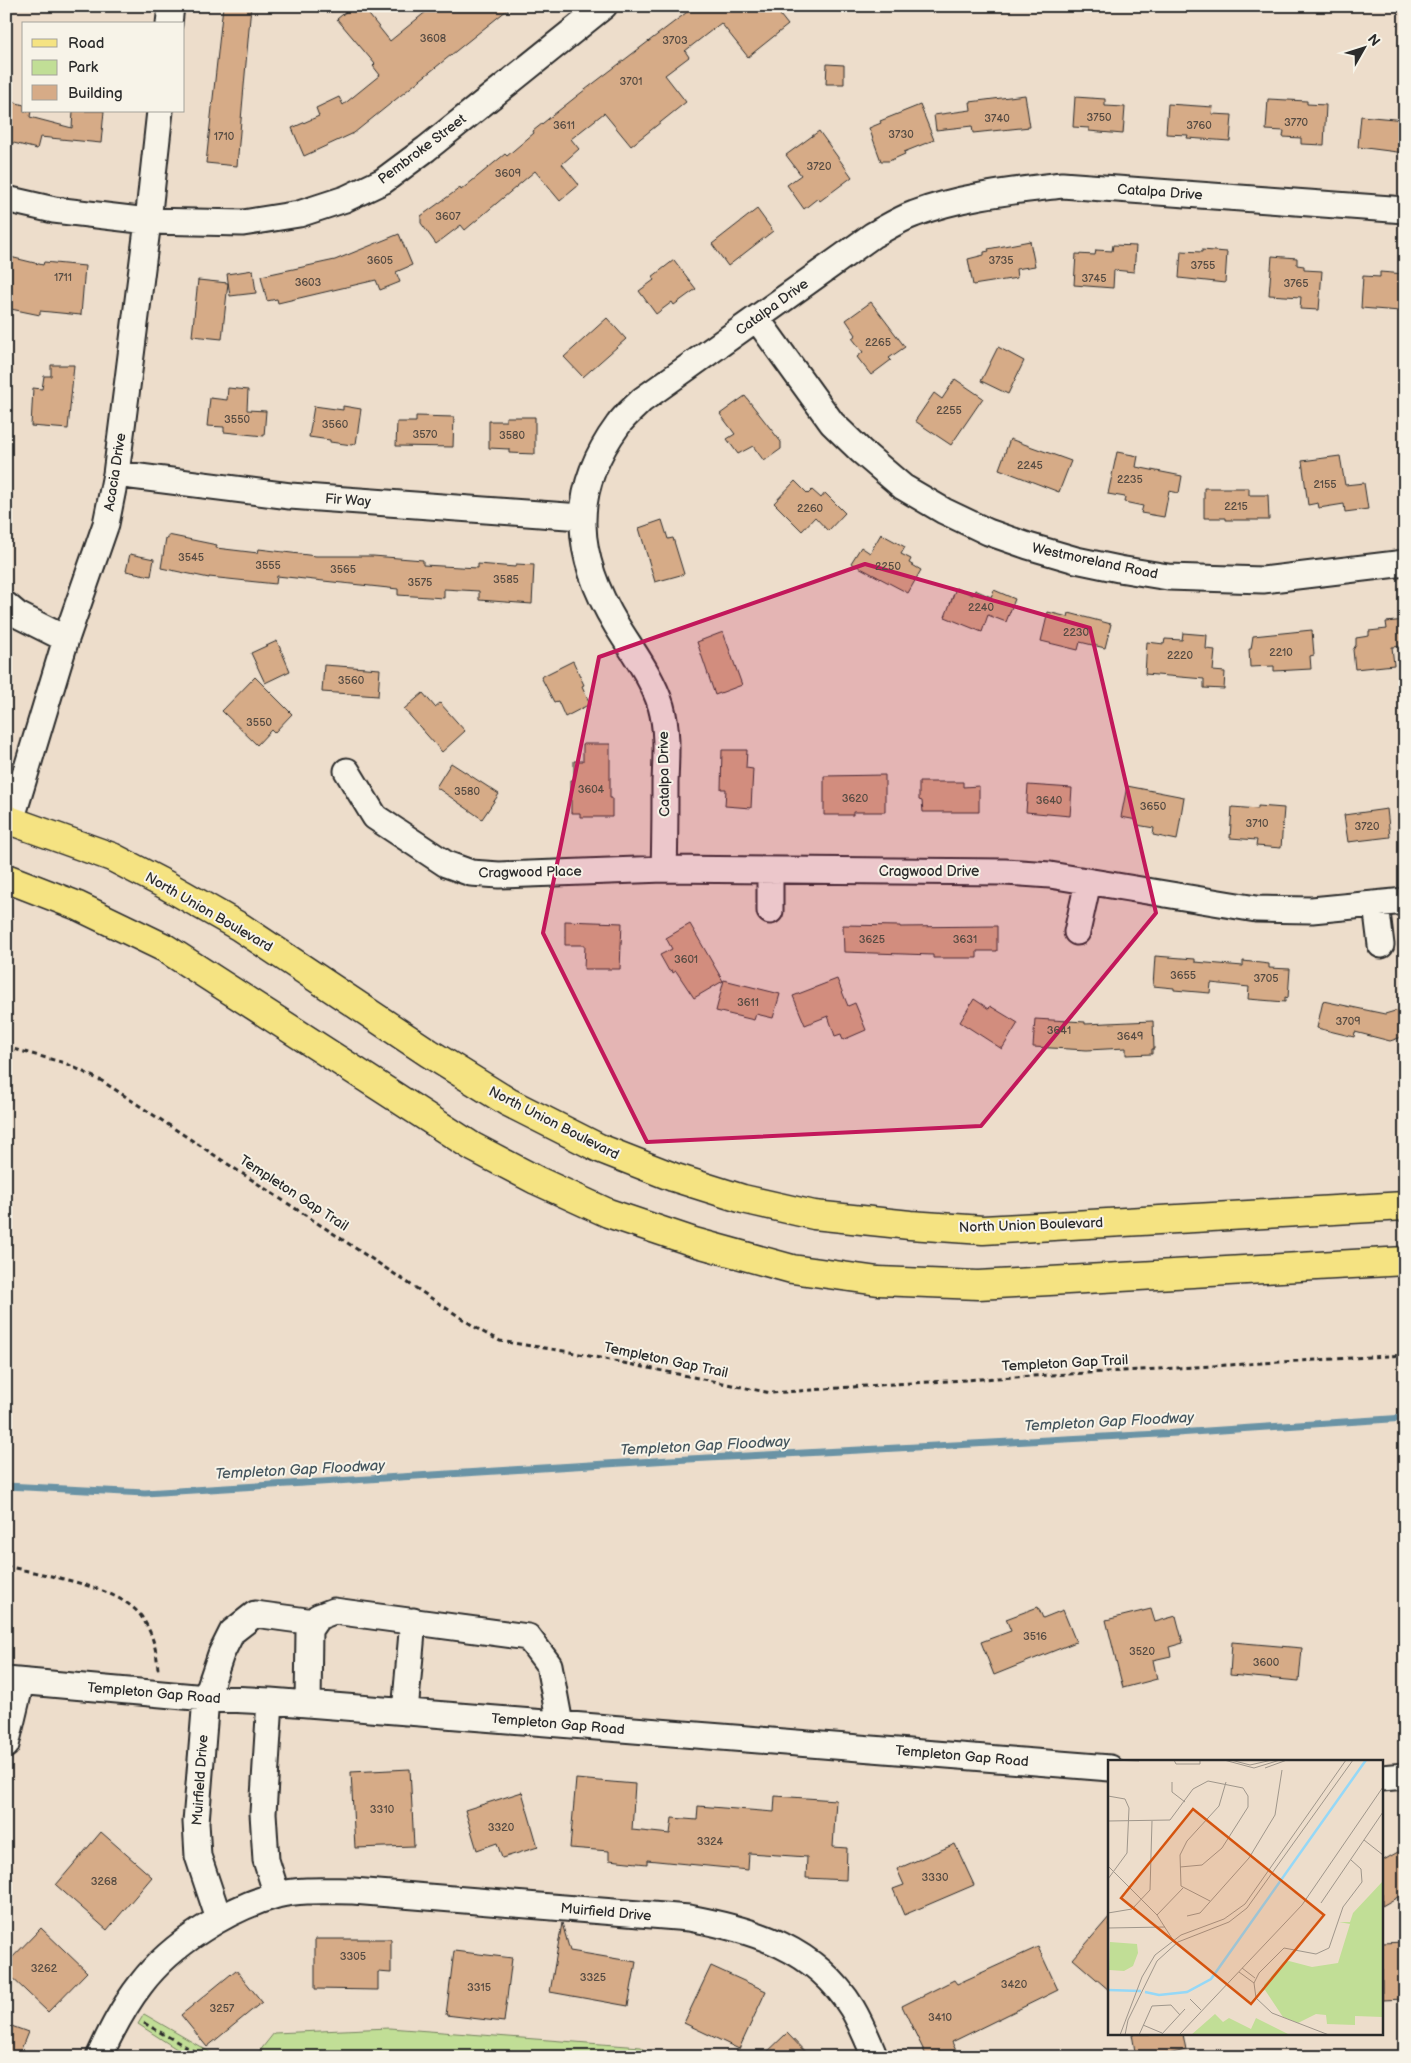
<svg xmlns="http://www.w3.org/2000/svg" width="1411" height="2063" viewBox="0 0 1411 2063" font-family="'Balsamiq Sans',sans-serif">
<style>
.green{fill:#c1de96;stroke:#768460}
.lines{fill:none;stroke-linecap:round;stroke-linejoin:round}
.stream{stroke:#6b93a5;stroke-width:7}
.building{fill:#d6ab87;stroke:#2b2b2b}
.minor-casing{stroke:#2b2b2b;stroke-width:29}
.major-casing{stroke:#2b2b2b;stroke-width:31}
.path{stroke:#2b2b2b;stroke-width:3;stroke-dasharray:5 4;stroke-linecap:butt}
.minor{stroke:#f7f3e8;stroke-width:25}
.major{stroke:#f5e382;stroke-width:28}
.marked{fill:#c2185b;fill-opacity:0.2;stroke:#c2185b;stroke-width:4;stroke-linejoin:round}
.labels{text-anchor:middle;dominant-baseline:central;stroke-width:4;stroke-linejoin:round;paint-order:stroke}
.number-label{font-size:11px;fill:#564b42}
.street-label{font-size:14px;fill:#2b2b2b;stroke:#f7f3e8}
.water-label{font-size:15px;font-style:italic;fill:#46565e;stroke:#f7f3e8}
.inset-river{fill:none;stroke:#95d8f7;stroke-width:2.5}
.inset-road{fill:none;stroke:#9f968b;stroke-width:1}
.view{fill:#d5540f;fill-opacity:0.15;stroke:#d5540f;stroke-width:2.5}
.inset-edge{fill:none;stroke:#2b2b2b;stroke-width:2.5}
</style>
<rect width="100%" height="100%" fill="#edddcb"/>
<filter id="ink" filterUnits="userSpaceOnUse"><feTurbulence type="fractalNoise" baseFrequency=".02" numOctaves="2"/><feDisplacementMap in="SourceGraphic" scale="10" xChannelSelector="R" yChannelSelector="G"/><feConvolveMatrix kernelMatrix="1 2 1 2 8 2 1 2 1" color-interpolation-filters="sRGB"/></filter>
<g filter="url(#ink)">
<path class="green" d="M144,2014L218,2057H189L138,2024Z
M389,2028L641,2047L655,2057H255L274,2033Z"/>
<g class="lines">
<path class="stream" d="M6,1486L145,1493L670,1460L1177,1433L1405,1418"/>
</g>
<path class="building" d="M223,6H251L237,166L206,163Z
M353,6H362L390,41L433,6H512L354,133L304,156L292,128L319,116L316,108L339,97L343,105L380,75L373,66L375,64L337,19Z
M695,6H773L788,25L748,57L721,23L685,51L689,57L665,75L686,102L631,146L604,113L571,139L579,149L562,164L579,185L560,201L535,171L465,230L461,225L436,244L421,223V216L460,188L461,190L505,154L507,156L534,133L533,131L577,96Z
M827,64L844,65V84H826Z
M1025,95L1030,127L973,133L972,126L936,130L934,115L971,110L970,102Z
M1075,97L1105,99V106L1125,107L1123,134L1089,131V128L1073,127Z
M1268,99L1307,101V104L1326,105L1324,145L1301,144V138L1283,137L1284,131L1266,130Z
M6,100L24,105V111H31L30,117L72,128L73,111H104L101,143L40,137L37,149L6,141Z
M1168,104L1213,107L1212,114L1232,115L1230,141L1187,138L1188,135L1166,134Z
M920,105L934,140L904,152L905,154L889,161H881L869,128L881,123L880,121Z
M1361,116L1405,120V153L1358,147Z
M819,131L852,177L820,201L818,198L804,209L787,185L801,175L786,155Z
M757,209L773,231L728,266L712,244Z
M399,234L412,265L396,272L400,282L380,290L376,280L278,303L277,299L267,301L261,276L335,260Z
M1030,241L1035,266L1016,269L1017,278L973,285L968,259L984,255V252L989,251L988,249Z
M1113,245L1136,246L1134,272L1114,270L1113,288L1074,285L1076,254L1095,255L1096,250L1112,251Z
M1202,250L1227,252L1225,283L1179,278L1181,251L1202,252Z
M6,256L43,265L44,262L85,266L81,315L40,311V315L6,308Z
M1272,256L1297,258V265L1304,266V270L1322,271L1319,310L1300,309L1301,297L1269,295Z
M674,260L696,289L674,305L672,302L656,314L639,291L654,280L652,277Z
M253,270L256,293L230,296L227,274Z
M1380,272L1405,274V292H1401L1400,311L1361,308L1363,276L1380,277Z
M198,280L228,283L222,339L192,336Z
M871,302L905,347L889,358L891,360L871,375L857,357L863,352L852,338L856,335L846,320Z
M607,318L626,339L583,377L564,357Z
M998,347L1024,361L1008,394L981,381Z
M51,365H74L68,429L31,426L33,388L42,389L44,376H51Z
M955,379L983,398L951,445L915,421L934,393L942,399Z
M228,388L248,390L247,410L266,411L264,436L224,432V427L207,426L210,398L227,400Z
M745,396L781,442V449L764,461L753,446L738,454L727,439L735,434L720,414Z
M314,406L343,410V406L361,409L356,444H353L352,445L330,442V440L309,437Z
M416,416L454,417L453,447L396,446L397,422H416Z
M506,417H535V454L509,453V449L489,448V421H506Z
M1010,439L1071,461L1059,492L999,469Z
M1117,452L1138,456L1136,467L1182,476L1179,493L1169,491L1164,517L1141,513L1143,506L1124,502L1125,497L1108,494Z
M1340,456L1345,485L1364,483L1368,509L1345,512L1344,504L1319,508L1318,503L1308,505L1302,461Z
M795,481L808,494L812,490L821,498L825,493L845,513L828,531L815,517L802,531L774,503Z
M1204,488H1249V495H1268L1269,520H1226V518H1204Z
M662,520L668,539L673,538L684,574L655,582L639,528Z
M881,534L905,547L901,554L911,559L909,563L921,570L908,593L851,563L861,547L870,553Z
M168,535L217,545L216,548L258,553L259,549L316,556H373L423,560V565L478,568V564L515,567L516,564L534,565L532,604L479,600V591L444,589V598L398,595V589L277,576L276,584L209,577V578L161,568L166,538L168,539Z
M130,554L154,559L151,576L126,571Z
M956,588L973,595L975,590L991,597L994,590L1015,599L1006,622L988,615L982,632L945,617Z
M1048,612L1068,617L1069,613L1111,624L1105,648L1080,642L1078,650L1041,641Z
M1405,620V646L1392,647L1394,665L1355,669L1353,650L1356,645V638L1369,636V631L1387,629L1386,622Z
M1312,630L1314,655L1310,656L1311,669L1274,671V666L1250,667L1249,649H1251L1253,636Z
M723,632L742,685L715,695L697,642Z
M1183,633L1207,635L1206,649L1215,650L1213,671L1225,672L1224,689L1204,688V679L1145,674L1147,642L1164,644L1165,639L1182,640Z
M277,641L290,671L265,683L251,653Z
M573,661L584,685L582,686L590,704L565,717L558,701L554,702L541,677Z
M324,665L380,669L378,696L322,692Z
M255,677L292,714L274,733L271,730L257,745L222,711Z
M423,693L435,707L440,703L465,731L442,752L404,709Z
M583,744H610V798H612V817H580V813H571V780H574V761H583Z
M722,750H747L746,768L753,769L751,808L725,806L726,789H721Z
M451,763L499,794L482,819L436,787Z
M885,775V812H853V815H824V776Z
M919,782H963V787L979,786V812H923L922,801L919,800Z
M1028,785L1072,788L1070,816L1026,812Z
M1127,786L1184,797L1177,840L1153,835L1154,828L1137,825V820L1121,817Z
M1258,806L1284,808L1281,848L1256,846L1257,840L1230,838L1232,807L1258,809Z
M1387,809L1390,837L1348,842L1344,815Z
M565,921L622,923L620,969H584L585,945H565Z
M690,924L723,981L694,998L676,971L673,973L672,970L669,971L660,955L672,949L666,938Z
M843,925L900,926V927L997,926V951H977V958H933V955L844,952Z
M1155,956L1195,959V962L1243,966V961L1269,964V968L1290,969L1288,998L1285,997V1002L1248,999L1249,987L1211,983L1210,993L1174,990V988L1153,986Z
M837,979L848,1006L855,1003L866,1030L843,1040L841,1034L835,1036L828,1016L805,1025L793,996Z
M724,980L780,994L773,1018L756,1014L754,1020L716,1011Z
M974,999L989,1009L990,1006L1018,1023L1002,1049L960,1022Z
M1323,1001L1385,1014L1405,1008V1036L1390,1041L1355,1032L1354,1037L1317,1028Z
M1035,1019L1085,1022V1024L1153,1021L1154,1049H1152V1054L1126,1055V1048L1087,1050L1033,1047Z
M1038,1607L1043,1618L1063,1610L1076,1642L994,1675L981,1642L1011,1631L1006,1619Z
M1151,1609L1155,1622L1176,1616L1183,1643L1169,1647L1171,1656L1153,1660L1157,1679L1123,1688L1106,1620Z
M1232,1642L1302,1648L1299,1681L1230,1675Z
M410,1769L414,1846L355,1848L351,1772Z
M576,1779L635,1784L632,1830L670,1834L672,1818L697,1820L698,1806L774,1812L775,1796L836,1800L833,1847L847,1848L846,1880L806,1878L807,1857L749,1853L748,1870L647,1860V1864L609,1860V1851L570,1848Z
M522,1792L538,1847L502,1858L497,1843L477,1850L465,1810Z
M101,1832L152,1877L107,1930L56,1885Z
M955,1844L974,1885L904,1915L893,1889L904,1885L897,1869Z
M1405,1848V1893L1382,1906V1861Z
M1110,1916V1991L1073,1959Z
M562,1923L570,1951L636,1962L628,2006L550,1992Z
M41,1928L87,1972L48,2012L6,1972V1964Z
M315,1939H391V1973L378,1972V1990L315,1989Z
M1405,1942V1999L1382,2000V1943Z
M1038,1947L1058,1990L952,2042L959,2057H927L902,2006L954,1980L957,1984Z
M454,1951L512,1958L504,2022L446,2015Z
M711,1966L766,1991L739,2049L684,2023Z
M236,1970L262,2002L207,2047L181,2015Z
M6,2024L28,2032L18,2057H6Z
M787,2033L810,2057H762Z
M1132,2034H1183L1186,2050L1154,2057H1136Z"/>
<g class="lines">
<g class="minor-casing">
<path id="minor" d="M169,24L171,6
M6,199L54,210L148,221L243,223L299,214L345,199L383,181L426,149L604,6
M757,319L832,423L861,451L903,487L944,511L988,532L1028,546L1076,560L1119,569L1168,577L1263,580L1405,563
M116,474L290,496L581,517
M6,605L18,615L66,639
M347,771L375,817L446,864L471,873L499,875L664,869L1005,872L1050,875L1256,909L1312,910L1405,901
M11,821L66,639L106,524L116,474L148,221L160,111
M664,869C665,840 665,811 665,782C666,756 668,731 661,706C652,677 633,652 617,626C575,557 568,493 618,425C624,416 634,408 642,400L873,235C886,228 900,219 914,214C961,196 1012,191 1062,185L1405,210
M1376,904L1381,945
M770,911V870
M1077,932L1088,882
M6,1680L206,1698L270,1701L1110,1768
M270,1701L263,1813L266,1860L277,1895
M308,1704L309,1630L318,1617L334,1611L528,1637L549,1665L560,1724
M405,1712L413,1621
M6,1745L21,1682
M1382,1778L1405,1776
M219,1919L198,1856L196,1822L206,1698L221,1654L232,1632L255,1614L314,1622
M99,2057C111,2031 123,2007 141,1984C171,1944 229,1908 277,1895C301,1889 328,1891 353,1891L689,1918C754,1930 815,1948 852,2008C861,2023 868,2040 875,2057"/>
</g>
<g class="major-casing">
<path id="major" d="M6,819L112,857L166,885L240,927L429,1053L508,1102L599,1148L673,1177L743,1199L814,1215L910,1225L983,1230L1405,1206
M6,878L78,906L165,948L473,1147L536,1180L608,1213L694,1242L792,1269L878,1281L978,1285L1405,1261"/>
</g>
<path class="path" d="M6,1047L65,1063L102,1081L481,1331L500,1341L570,1352L771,1393L893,1384L1405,1355
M6,1566C43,1575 119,1586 141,1616C153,1633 157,1651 158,1671
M144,2023L204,2057"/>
<use href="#minor" class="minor"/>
<use href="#major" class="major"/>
</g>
</g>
<path class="marked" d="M865,564L1090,628L1156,913L981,1126L647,1142L543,933L599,657Z"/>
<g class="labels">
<g class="number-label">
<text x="433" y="38">3608</text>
<text x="675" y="40">3703</text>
<text x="631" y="81">3701</text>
<text x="1099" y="117">3750</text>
<text x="997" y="118">3740</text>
<text x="1296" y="122">3770</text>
<text x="564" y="125">3611</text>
<text x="1199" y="125">3760</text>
<text x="901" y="134">3730</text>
<text x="224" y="136">1710</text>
<text x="819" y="166">3720</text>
<text x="508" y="173">3609</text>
<text x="448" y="216">3607</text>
<text x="380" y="260">3605</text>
<text x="1001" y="260">3735</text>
<text x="1203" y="265">3755</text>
<text x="63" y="277">1711</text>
<text x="1094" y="278">3745</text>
<text x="308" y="282">3603</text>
<text x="1296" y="283">3765</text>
<text x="878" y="342">2265</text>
<text x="949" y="410">2255</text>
<text x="237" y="419">3550</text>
<text x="335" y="424">3560</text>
<text x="425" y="434">3570</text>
<text x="512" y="435">3580</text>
<text x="1030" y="465">2245</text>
<text x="1130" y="479">2235</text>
<text x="1325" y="484">2155</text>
<text x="1236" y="506">2215</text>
<text x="810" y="508">2260</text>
<text x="191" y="557">3545</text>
<text x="268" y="565">3555</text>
<text x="888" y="566">2250</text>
<text x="343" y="569">3565</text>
<text x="506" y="579">3585</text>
<text x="420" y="582">3575</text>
<text x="981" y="607">2240</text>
<text x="1076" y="632">2230</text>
<text x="1281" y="652">2210</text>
<text x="1180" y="655">2220</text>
<text x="351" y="680">3560</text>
<text x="259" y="722">3550</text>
<text x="591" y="789">3604</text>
<text x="467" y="791">3580</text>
<text x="855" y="798">3620</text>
<text x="1049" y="800">3640</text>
<text x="1153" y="806">3650</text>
<text x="1257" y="823">3710</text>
<text x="1367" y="826">3720</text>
<text x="872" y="939">3625</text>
<text x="965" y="939">3631</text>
<text x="686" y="959">3601</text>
<text x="1183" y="975">3655</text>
<text x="1266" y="978">3705</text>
<text x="748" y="1002">3611</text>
<text x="1348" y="1021">3709</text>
<text x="1059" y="1030">3641</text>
<text x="1130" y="1036">3649</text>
<text x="1035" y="1636">3516</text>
<text x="1142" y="1651">3520</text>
<text x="1266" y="1662">3600</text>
<text x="382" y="1809">3310</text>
<text x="501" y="1827">3320</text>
<text x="710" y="1841">3324</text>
<text x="935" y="1877">3330</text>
<text x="104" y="1881">3268</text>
<text x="353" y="1956">3305</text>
<text x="44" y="1968">3262</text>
<text x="593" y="1977">3325</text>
<text x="1014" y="1984">3420</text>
<text x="479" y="1987">3315</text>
<text x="222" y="2008">3257</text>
<text x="940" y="2017">3410</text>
</g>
<g class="street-label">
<text transform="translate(422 149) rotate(-37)">Pembroke Street</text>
<text transform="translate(1160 192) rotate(4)">Catalpa Drive</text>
<text transform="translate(772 307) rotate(-36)">Catalpa Drive</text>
<text transform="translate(115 472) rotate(-81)">Acacia Drive</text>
<text transform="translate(348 500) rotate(4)">Fir Way</text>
<text transform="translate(1095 561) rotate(12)">Westmoreland Road</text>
<text transform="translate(664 774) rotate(-91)">Catalpa Drive</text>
<text x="929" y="871">Cragwood Drive</text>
<text transform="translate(530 872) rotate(-1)">Cragwood Place</text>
<text transform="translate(209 912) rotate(30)">North Union Boulevard</text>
<text transform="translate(554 1123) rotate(27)">North Union Boulevard</text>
<text transform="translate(294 1193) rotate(33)">Templeton Gap Trail</text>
<text transform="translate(1031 1225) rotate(-2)">North Union Boulevard</text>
<text transform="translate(666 1360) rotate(12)">Templeton Gap Trail</text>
<text transform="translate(1065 1363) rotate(-3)">Templeton Gap Trail</text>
<text transform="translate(154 1693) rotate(5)">Templeton Gap Road</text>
<text transform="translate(558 1724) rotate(5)">Templeton Gap Road</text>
<text transform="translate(962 1756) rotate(5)">Templeton Gap Road</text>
<text transform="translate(200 1780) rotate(-86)">Muirfield Drive</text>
<text transform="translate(606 1912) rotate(5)">Muirfield Drive</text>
</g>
<g class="water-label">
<text transform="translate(1109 1422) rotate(-3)">Templeton Gap Floodway</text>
<text transform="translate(705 1446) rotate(-3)">Templeton Gap Floodway</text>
<text transform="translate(300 1470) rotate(-3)">Templeton Gap Floodway</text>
</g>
</g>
<g transform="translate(1108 1760)">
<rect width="275" height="275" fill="#edddcb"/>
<path d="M275,121V257L247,256V265L219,264L218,255L208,254L190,263L175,257L157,230L148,233L156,229V225L175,203L181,201L204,207L230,203L242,164L231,162H242L245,153ZM2,182L29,184L30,193L25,206L16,211L1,210ZM107,254L115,262L121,258L143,269L148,258L182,275H83Z" fill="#c1de96"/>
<path class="inset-river" d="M0,230L33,231M37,232L51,235L79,232L103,219L258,0"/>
<path class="inset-road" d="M1,0L31,1M66,0L68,4H92V0M116,0L146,8L172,0M123,0L142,5L164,0M157,8L179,0M64,22V32L77,42M0,36L17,39L21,48L19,93L0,119M0,61L62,60L85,29L100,21L135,28L140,36V47L114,88L94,105L72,107M256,80L275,95M0,106L49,155L65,180M102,141L73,126L72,95L79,81L111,46L118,22M213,143L275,52M0,153L24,149L42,130L44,61M49,155L75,128M79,156L92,153L141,98L167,55L174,10M0,168L57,167M134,208L147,218M131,212L146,223M82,239L93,250M35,265L54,273M12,275L34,217L47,195L73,175L116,159L137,144L238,0M17,275L20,260L49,201L70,182L121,162L139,148L245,0M31,275L44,246L63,245L72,255M53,275L77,249M71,275L194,145L275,27M221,275L164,253L148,238L146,223L151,213L176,188L208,194L221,188L235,147L254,122L253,109L243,100"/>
<path class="view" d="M85,49L216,155L143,244L13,138Z"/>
<rect width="275" height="275" class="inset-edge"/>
</g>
<rect width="1411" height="2063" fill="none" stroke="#f7f3e8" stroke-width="25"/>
<rect x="12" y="12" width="1386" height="2038" fill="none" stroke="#2b2b2b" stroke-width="2" filter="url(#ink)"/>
<rect x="22" y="22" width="162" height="90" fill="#f7f3e8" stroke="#a5a39c"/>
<rect x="32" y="39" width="25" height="8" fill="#f5e382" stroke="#a5a39c"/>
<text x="68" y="48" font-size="15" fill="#2b2b2b">Road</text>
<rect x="32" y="60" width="25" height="15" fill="#c1de96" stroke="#a5a39c"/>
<text x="68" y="72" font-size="15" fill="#2b2b2b">Park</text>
<rect x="32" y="85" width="25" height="15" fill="#d6ab87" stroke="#a5a39c"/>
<text x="68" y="98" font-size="15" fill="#2b2b2b">Building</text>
<g transform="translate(1364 48) rotate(51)" stroke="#f7f3e8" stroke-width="4" paint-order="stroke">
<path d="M0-4L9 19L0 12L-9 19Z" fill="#2b2b2b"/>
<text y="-8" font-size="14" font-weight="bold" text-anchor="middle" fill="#2b2b2b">N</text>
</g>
</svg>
